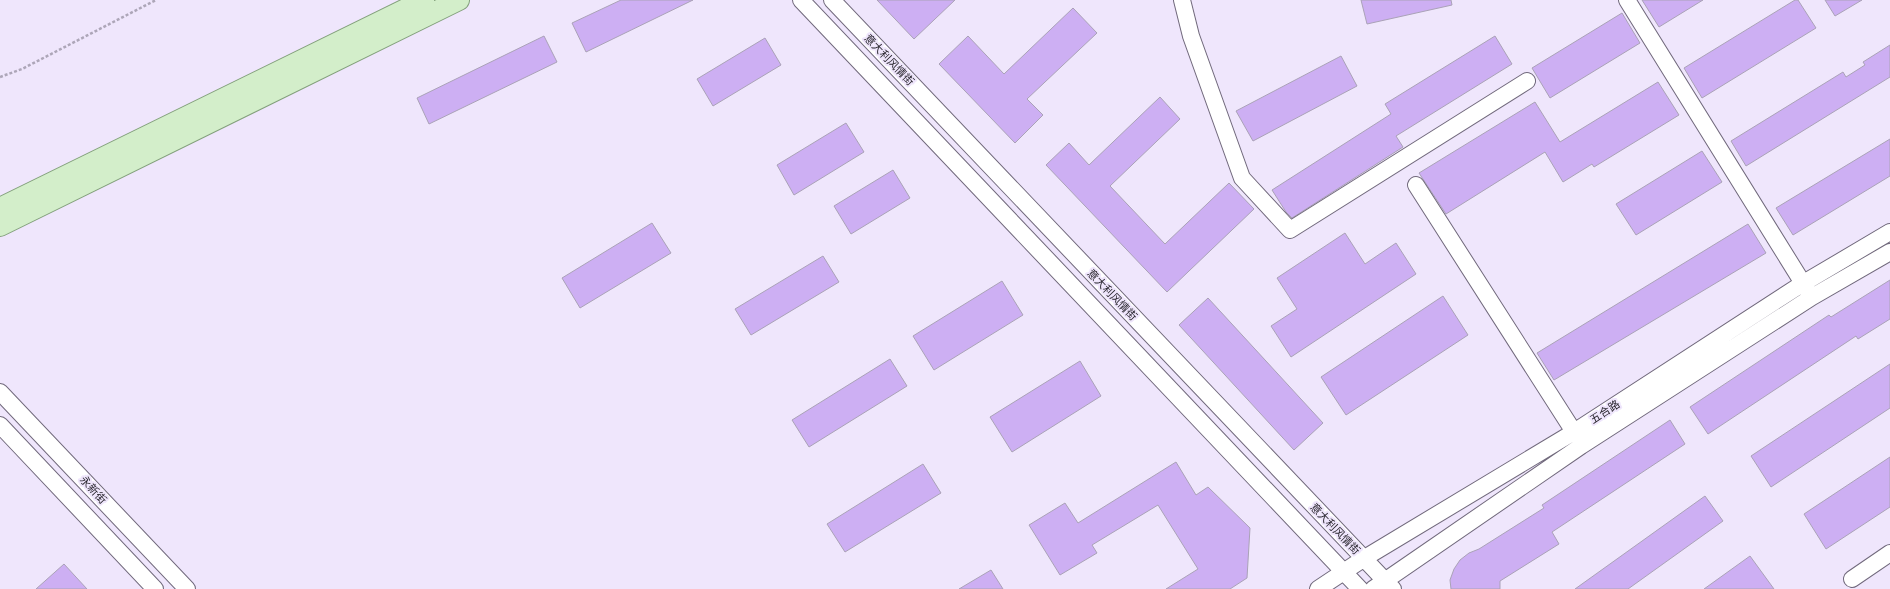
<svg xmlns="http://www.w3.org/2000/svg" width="1890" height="589" viewBox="0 0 1890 589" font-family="Rubik,'Noto Sans SC',sans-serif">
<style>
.building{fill:#cdaff3;stroke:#aaa2b7}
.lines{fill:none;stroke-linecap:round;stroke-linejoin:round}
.minor-casing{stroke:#71697c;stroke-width:18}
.major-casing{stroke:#83a07c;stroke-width:22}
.path{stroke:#ada6b8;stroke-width:2.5;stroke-dasharray:3 2;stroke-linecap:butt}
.minor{stroke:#fff;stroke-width:16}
.major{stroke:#d3eeca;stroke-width:20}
.labels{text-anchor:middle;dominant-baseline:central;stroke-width:4;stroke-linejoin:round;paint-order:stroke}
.street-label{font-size:11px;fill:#27242c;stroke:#efe6fc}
</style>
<rect width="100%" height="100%" fill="#efe6fc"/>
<path class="building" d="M621,0H693L586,52L572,23Z
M877,0H955L914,39Z
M1361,0H1451L1452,5L1367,24Z
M1642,0H1703L1659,27Z
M1795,0H1798L1816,28L1702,98L1684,68Z
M1825,0H1862L1835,16Z
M1073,8L1097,33L1027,99L1043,115L1015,143L939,64L968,36L1004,74Z
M1622,13L1640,43L1550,98L1532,68Z
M544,36L557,62L429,124L417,98Z
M1495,36L1512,64L1396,136L1403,147L1292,218L1286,212L1272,190L1391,114L1385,104Z
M765,38L781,65L713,106L697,79Z
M1890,45V77L1746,166L1731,141L1843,72L1846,77L1865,65L1863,62Z
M1341,56L1357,86L1253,141L1236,111Z
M1658,82L1679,115L1594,167L1592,164L1563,182L1545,152L1446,214L1419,173L1535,102L1560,142Z
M1160,97L1180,119L1110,186L1165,244L1229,183L1254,209L1167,292L1046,165L1069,143L1089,165Z
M846,123L864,152L794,195L777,165Z
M1890,139V176L1793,235L1776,208Z
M1702,151L1722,182L1636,235L1616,204Z
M893,170L910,198L851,234L834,206Z
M652,223L671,253L580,308L562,278Z
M1748,224L1766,253L1554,380L1537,353Z
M1345,233L1365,264L1396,243L1416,274L1291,357L1271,326L1297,309L1277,278Z
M823,256L839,282L751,335L735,309Z
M1890,280V319L1858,339L1856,336L1708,434L1690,407L1829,315L1831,317Z
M1002,281L1023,315L934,370L913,336Z
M1443,296L1468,335L1346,415L1321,377Z
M1208,298L1323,423L1294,450L1179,325Z
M890,359L907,386L809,447L792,420Z
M1080,361L1101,396L1012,452L990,417Z
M1890,364V408L1771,487L1751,456Z
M1670,420L1685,444L1552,532L1559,544L1500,581V589H1451L1450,580L1454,569L1460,560L1469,553L1479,549L1544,508L1542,505Z
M1890,457V507L1826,549L1804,514Z
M1176,462L1196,495L1208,487L1250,528L1247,578L1230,589H1166L1198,569L1158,505L1092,545L1097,553L1060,575L1029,525L1065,503L1078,523Z
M923,464L941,493L845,552L827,524Z
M1705,496L1723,521L1628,589H1575Z
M1750,556L1774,589H1704Z
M64,564L87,589H36Z
M991,570L1003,589H959Z"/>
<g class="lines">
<g class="minor-casing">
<path id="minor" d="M801,0L1360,589
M832,0L1393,589
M1182,0L1191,36L1242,178L1290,230L1527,81
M1627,0L1809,293
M1416,185L1574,432
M0,392L187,589
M0,425L155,589
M1852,579L1890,553
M1318,589L1363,559L1574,432L1802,284L1890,232
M1373,589L1581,446L1812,297L1890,252"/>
</g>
<g class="major-casing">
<path id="major" d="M0,208L424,0
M0,226L459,0"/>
</g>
<path class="path" d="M0,77L22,69L156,0"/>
<use href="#minor" class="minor"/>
<use href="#major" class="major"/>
</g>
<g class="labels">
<g class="street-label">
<text transform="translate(889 60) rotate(46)">意大利风情街</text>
<text transform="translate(1112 295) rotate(46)">意大利风情街</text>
<text transform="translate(1605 412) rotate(-33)">五合路</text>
<text transform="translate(93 490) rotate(47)">永新街</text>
<text transform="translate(1335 529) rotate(46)">意大利风情街</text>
</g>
</g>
</svg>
